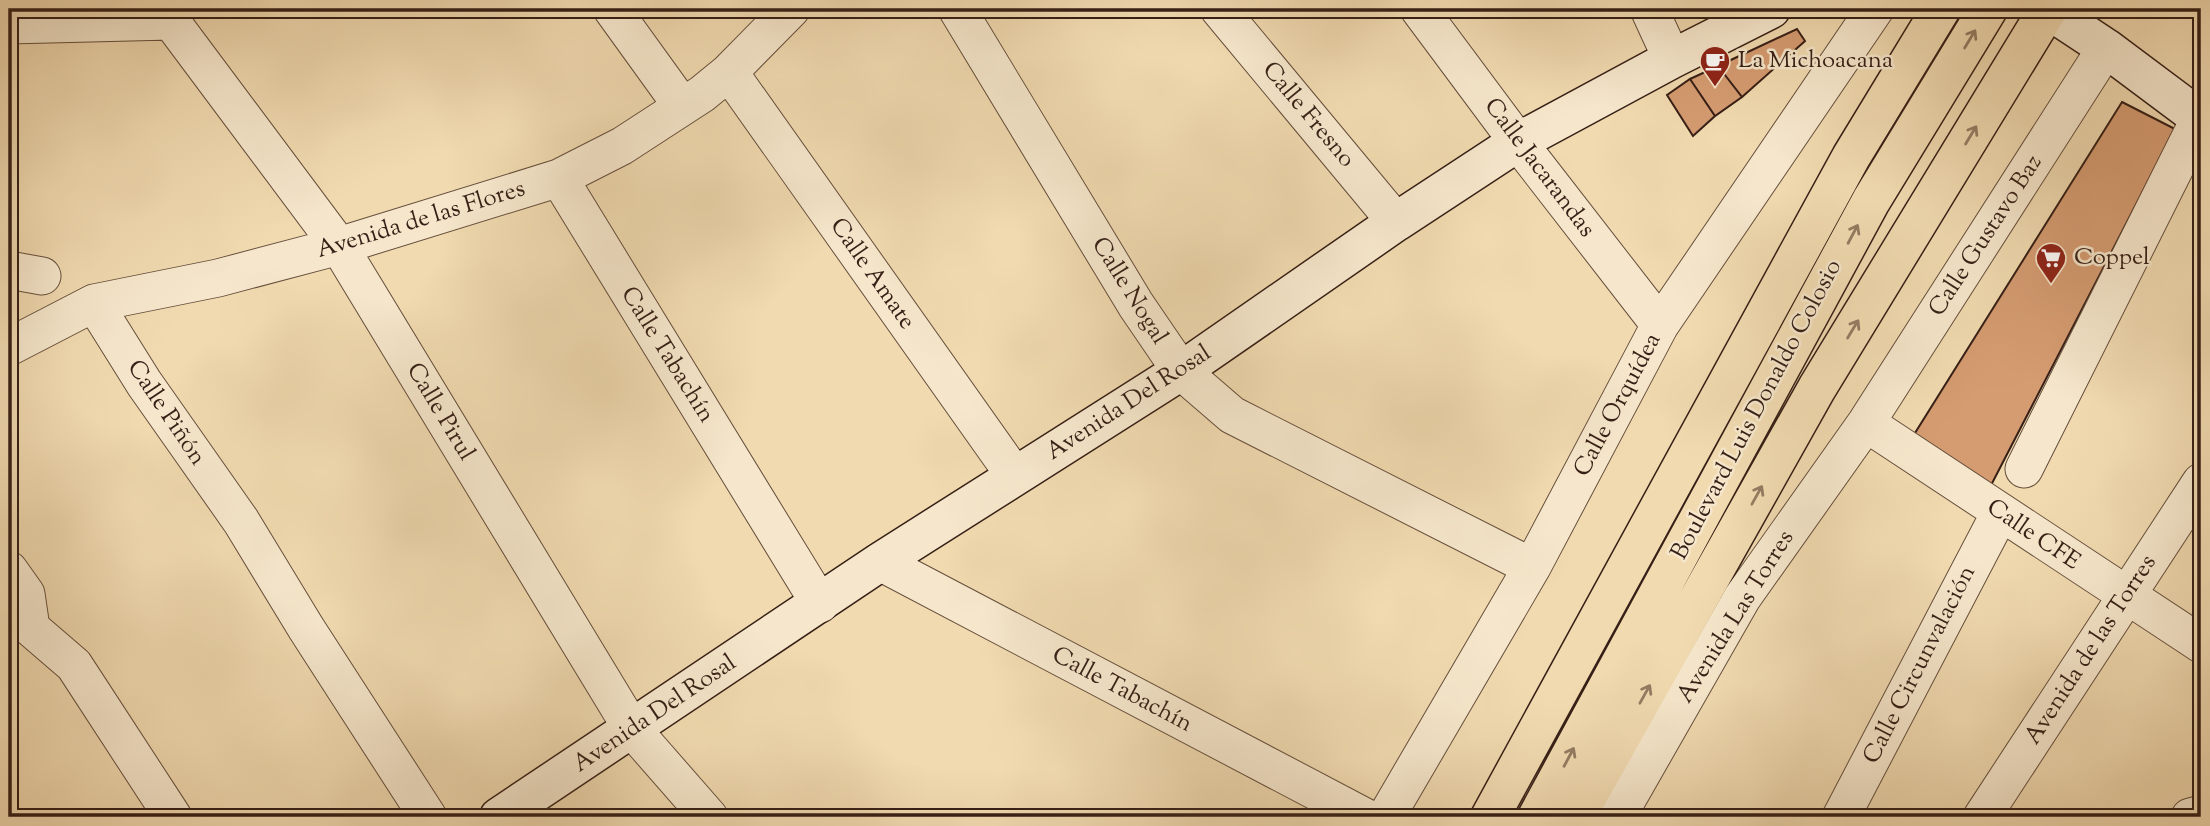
<svg xmlns="http://www.w3.org/2000/svg" width="2210" height="826" viewBox="0 0 2210 826" font-family="'Sorts Mill Goudy',serif">
<style>
.building{fill:#d59b71;stroke:#361f16;stroke-width:2}
.lines{fill:none;stroke-linecap:round;stroke-linejoin:round}
.street-casing{stroke:#654e3c;stroke-width:39}
.secondary-casing{stroke:#361f16;stroke-width:41}
.highway-casing{stroke:#361f16;stroke-width:41}
.street{stroke:#f6e7cc;stroke-width:37}
.secondary{stroke:#f6e7cc;stroke-width:38}
.highway{stroke:#f1dab0;stroke-width:38}
.oneway{stroke:#947c63}
.labels{text-anchor:middle;dominant-baseline:central;stroke-width:5;stroke-linejoin:round;paint-order:stroke}
.poi-label{font-size:24px;fill:#361f16;stroke:#f6e7cc;text-anchor:start}
.street-label{font-size:24px;fill:#361f16;stroke:#f6e7cc}
</style>
<rect width="100%" height="100%" fill="#f1dab0"/>
<filter id="stains"><feTurbulence type="fractalNoise" baseFrequency=".00286" numOctaves="4"/><feColorMatrix values="0 0 0 0 .2 0 0 0 0 .09 0 0 0 0 .02 0 0 0 .5 -.17"/></filter>
<radialGradient id="worn" r=".72"><stop offset=".6" stop-color="#630" stop-opacity="0"/><stop offset="1" stop-color="#630" stop-opacity=".3"/></radialGradient>
<path class="building" d="M1797,29L1805,41L1742,97L1718,66Z
M1718,66L1742,97L1715,116L1690,79Z
M1690,79L1715,116L1693,136L1667,95Z
M2122,102L2175,129L1987,493L1910,441Z"/>
<g class="lines">
<g class="street-casing">
<path id="street" d="M167,9L171,21L339,246L632,729L709,817
M612,9L682,106
M957,9L1136,305L1181,371L1232,415L1532,567
M1219,9L1396,222
M1419,9L1518,142L1660,325
M1649,9L1672,59
M9,25L171,21
M729,72L1015,476
M559,178L820,604
M9,270L42,276
M94,303L144,383L241,521L306,628L428,817
M9,347L94,303L218,278L339,246L559,178L622,146L702,94L729,72L791,9
M1866,423L2201,644
M2024,469L2200,118
M880,562L1365,817
M9,570L26,594L31,628L74,665L173,817
M1386,817L1532,567L1660,325L1875,9
M1617,817L1742,598L1866,423L2106,48
M1841,817L2000,513
M1982,817L2201,482
M2190,817L2201,814"/>
</g>
<g class="secondary-casing">
<path id="secondary" d="M2047,9L2106,48L2201,119
M499,817L880,562L1181,371L1396,222L1518,142L1672,59L1771,9"/>
</g>
<g class="highway-casing">
<path id="highway" d="M1490,817L1851,157L1941,9
M1537,817L1871,201L1988,9
M1576,817L1817,388L2048,9"/>
</g>
<use href="#street" class="street"/>
<use href="#secondary" class="secondary"/>
<use href="#highway" class="highway"/>
</g>
<defs><path id="oneway-shaft" d="M-6 0H5M1.5-3L5.5 0L1.5 3" fill="none" stroke-width="1.6" stroke-linecap="round" stroke-linejoin="round" transform="scale(1.75)"/></defs>
<g class="oneway">
<use href="#oneway-shaft" transform="translate(1970 39) rotate(-59)"/>
<use href="#oneway-shaft" transform="translate(1971 135) rotate(-59)"/>
<use href="#oneway-shaft" transform="translate(1853 234) rotate(-62)"/>
<use href="#oneway-shaft" transform="translate(1853 329) rotate(-59)"/>
<use href="#oneway-shaft" transform="translate(1757 495) rotate(-61)"/>
<use href="#oneway-shaft" transform="translate(1645 694) rotate(-61)"/>
<use href="#oneway-shaft" transform="translate(1569 757) rotate(-62)"/>
</g>
<defs>
<g id="cafe-pin" transform="scale(1.575)"><path d="M0 17L-7.5 6A9.5 9.5 0 1 1 7.5 6Z" fill="#8f2418" stroke="#f6e7cc"/><path d="M-5.5-4.5H6V0H3Q3 3.5 0 3.5H-2.5Q-5.5 3.5-5.5 0ZM3-3.2v2h1.7v-2ZM-6 4.5H4V6H-6Z" fill="#fff"/></g>
<g id="supermarket-pin" transform="scale(1.575)"><path d="M0 17L-7.5 6A9.5 9.5 0 1 1 7.5 6Z" fill="#8f2418" stroke="#f6e7cc"/><path d="M-6-5.5h2.5l.6 2H6L4.5 2H-2.5L-4.4-4H-6ZM-1.5 3.2a1.3 1.3 0 1 0 .1 0ZM3 3.2a1.3 1.3 0 1 0 .1 0Z" fill="#fff"/></g>
</defs>
<g fill-rule="evenodd">
<use href="#cafe-pin" x="1715" y="61"/>
<use href="#supermarket-pin" x="2051" y="258"/>
</g>
<g class="labels">
<g class="poi-label">
<text x="1738" y="61">La Michoacana</text>
<text x="2074" y="258">Coppel</text>
</g>
<g class="street-label">
<text transform="translate(1308 115) rotate(50)">Calle Fresno</text>
<text transform="translate(1539 168) rotate(53)">Calle Jacarandas</text>
<text transform="translate(421 220) rotate(-17)">Avenida de las Flores</text>
<text transform="translate(1986 236) rotate(-57)">Calle Gustavo Baz</text>
<text transform="translate(872 274) rotate(55)">Calle Amate</text>
<text transform="translate(1129 291) rotate(58)">Calle Nogal</text>
<text transform="translate(667 355) rotate(58)">Calle Tabachín</text>
<text transform="translate(1129 403) rotate(-33)">Avenida Del Rosal</text>
<text transform="translate(1618 405) rotate(-62)">Calle Orquídea</text>
<text transform="translate(1757 410) rotate(-62)">Boulevard Luis Donaldo Colosio</text>
<text transform="translate(440 412) rotate(59)">Calle Pirul</text>
<text transform="translate(166 413) rotate(56)">Calle Piñón</text>
<text transform="translate(2033 535) rotate(34)">Calle CFE</text>
<text transform="translate(1736 617) rotate(-58)">Avenida Las Torres</text>
<text transform="translate(2091 650) rotate(-57)">Avenida de las Torres</text>
<text transform="translate(1920 665) rotate(-63)">Calle Circunvalación</text>
<text transform="translate(1122 690) rotate(28)">Calle Tabachín</text>
<text transform="translate(655 714) rotate(-34)">Avenida Del Rosal</text>
</g>
</g>
<rect width="2210" height="826" fill="none" stroke="#f1dab0" stroke-width="35"/>
<rect x="10" y="10" width="2189" height="805" fill="none" stroke="#361f16" stroke-width="3.5"/>
<rect x="18" y="18" width="2175" height="791" fill="none" stroke="#361f16" stroke-width="2"/>
<rect width="100%" height="100%" filter="url(#stains)"/>
<rect width="100%" height="100%" fill="url(#worn)"/>
</svg>
